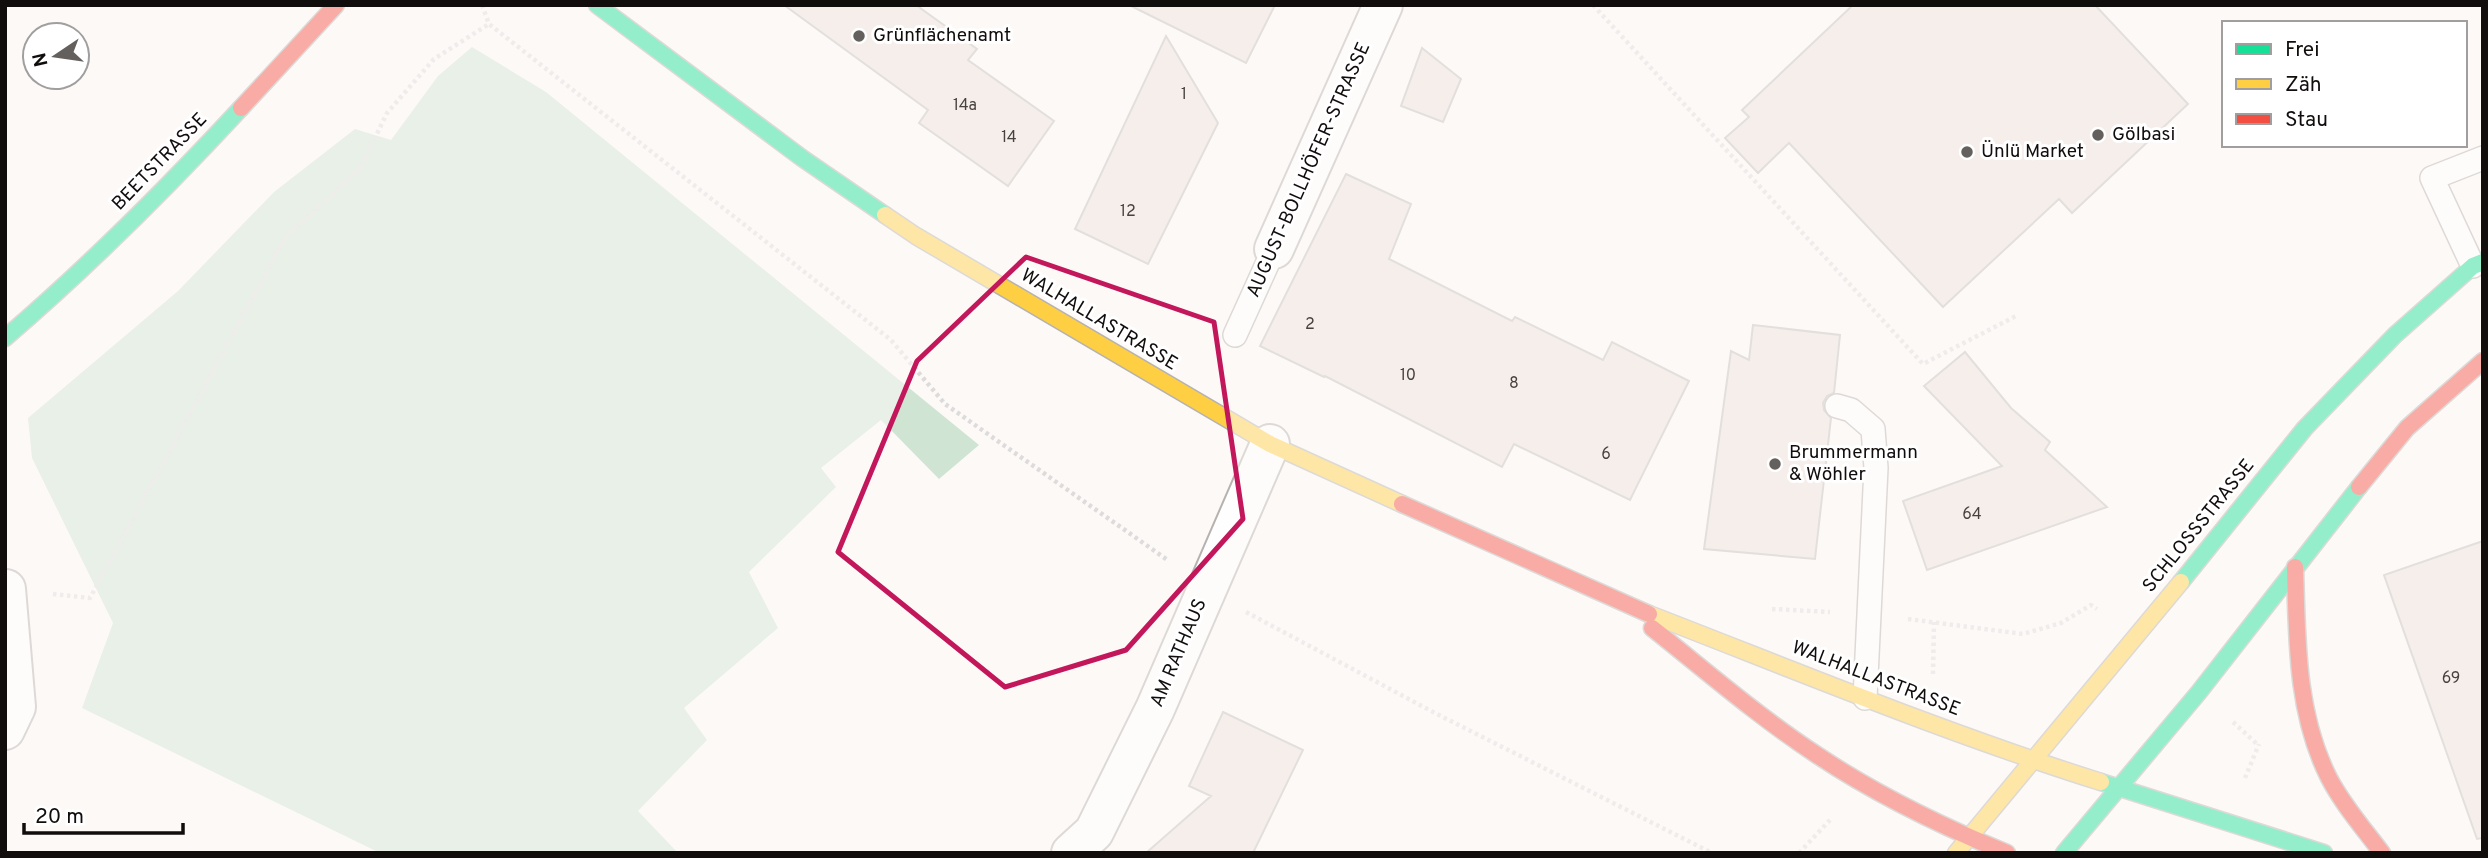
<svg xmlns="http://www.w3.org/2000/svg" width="2488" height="858" viewBox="0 0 2488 858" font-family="Overpass,sans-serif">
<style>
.green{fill:#d0e4d3}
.building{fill:#ebe1d9;stroke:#c2bfbd;stroke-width:2}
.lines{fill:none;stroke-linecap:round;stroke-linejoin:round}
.lane-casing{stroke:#b6b2b0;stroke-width:26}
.street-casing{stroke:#b6b2b0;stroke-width:42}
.fast-casing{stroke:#b6b2b0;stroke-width:19}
.slow-casing{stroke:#b6b2b0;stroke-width:19}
.jam-casing{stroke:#b6b2b0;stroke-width:19}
.path{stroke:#dddbdb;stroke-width:4.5;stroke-dasharray:3.5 3.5;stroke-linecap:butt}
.lane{stroke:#fffefe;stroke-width:23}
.street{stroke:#fffefe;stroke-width:38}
.fast{stroke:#16e098;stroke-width:16}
.slow{stroke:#ffcf43;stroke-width:16}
.jam{stroke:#f24e42;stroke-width:16}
.marked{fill:none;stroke:#c2185b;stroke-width:5;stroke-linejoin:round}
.poi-dot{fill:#64605e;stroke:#fff;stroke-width:2.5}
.labels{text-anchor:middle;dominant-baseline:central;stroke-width:6;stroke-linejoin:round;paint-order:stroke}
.number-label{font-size:16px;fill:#48423f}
.poi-label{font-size:19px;fill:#110d0c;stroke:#fff;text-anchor:start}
.street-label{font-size:19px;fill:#110d0c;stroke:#fff}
</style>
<rect width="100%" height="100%" fill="#fdf9f7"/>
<path class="green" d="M472,47L546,92L979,445L939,479L881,420L821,468L836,487L749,572L778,628L684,708L707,740L638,811L678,853H380L82,708L113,623L32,458L28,418L178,291L274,192L355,129L391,140L438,76Z"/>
<path class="building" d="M784,5H916L977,49L968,60L1054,121L1008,186L919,123L928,110Z
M1129,5H1275L1246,63Z
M1853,5H2095L2188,104L2072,213L2059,199L1943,307L1789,143L1758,173L1725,138L1749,117L1742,110Z
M1166,36L1218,123L1148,264L1075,229Z
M1422,48L1461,79L1443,122L1401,106Z
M1346,174L1411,204L1389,259L1512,321L1515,317L1603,360L1612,342L1689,381L1630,500L1514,444L1502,467L1325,376L1324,377L1260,346Z
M1753,325L1840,335L1834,393L1827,396L1823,403L1824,410L1831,418L1815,559L1704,549L1731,351L1749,360Z
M1965,352L2011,408L2050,442L2045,450L2107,507L1927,570L1903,501L2002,466L1924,386Z
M2483,541V838L2477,839L2384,575Z
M1223,712L1303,750L1253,853H1146L1211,796L1189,786Z"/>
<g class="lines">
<g class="lane-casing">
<path id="lane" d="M2473,266L2432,178L2483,158
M1235,335L1274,249
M1837,406L1851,410L1873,429L1876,468L1865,698"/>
</g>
<g class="street-casing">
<path id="street" d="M1274,249L1383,5
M5,730L16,707L6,589
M1071,853L1094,832L1155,709L1270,444"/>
</g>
<g class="fast-casing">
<path id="fast" d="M597,5L802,158L885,215
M5,338C89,266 166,189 241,108
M2181,582L2305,428L2395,335L2473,266L2483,262
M2101,782L2324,853
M2064,853L2199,692L2359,487"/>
</g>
<g class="slow-casing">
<path id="slow" d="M885,215L916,236L1270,444L1402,504
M1649,614C1799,672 1948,734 2101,782
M1956,853L2181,582"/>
</g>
<g class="jam-casing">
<path id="jam" d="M241,108L336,5
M2359,487L2407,428L2483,361
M1402,504L1649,614
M2295,567C2297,639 2296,713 2329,778C2343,805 2364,829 2382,853
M1652,628C1706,671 1759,717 1817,755C1877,795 1941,826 2007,853"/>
</g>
<path class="path" d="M482,5L489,24L891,340L945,404L1169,561
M1593,5L1923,364L2016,316
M53,594L90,598L285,238L360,169L387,113L434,59L489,24
M1772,609L1830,612
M1246,612L1433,712L1712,853
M1908,619L2023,634L2061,623L2091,605L2097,609
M1933,674L1934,622
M2233,722L2258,745
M2245,778L2259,744
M1799,853L1830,820"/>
<use href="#lane" class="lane"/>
<use href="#street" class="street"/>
<use href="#fast" class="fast"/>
<use href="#slow" class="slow"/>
<use href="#jam" class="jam"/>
</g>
<path d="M0 0H2488V858H0ZM1026,257L1214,322L1243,519L1126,650L1005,687L838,552L917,361Z" fill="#fdf9f7" fill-opacity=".55" fill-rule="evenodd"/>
<path class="marked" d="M1026,257L1214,322L1243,519L1126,650L1005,687L838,552L917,361Z"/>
<g class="poi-dot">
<circle cx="859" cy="36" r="7"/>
<circle cx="2098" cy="135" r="7"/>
<circle cx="1967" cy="152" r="7"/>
<circle cx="1775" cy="464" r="7"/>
</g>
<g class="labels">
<g class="number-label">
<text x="1184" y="95">1</text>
<text x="965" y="106">14a</text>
<text x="1009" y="138">14</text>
<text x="1128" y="212">12</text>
<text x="1310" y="325">2</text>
<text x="1408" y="376">10</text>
<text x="1514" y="384">8</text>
<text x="1606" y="455">6</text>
<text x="1972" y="515">64</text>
<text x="2451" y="679">69</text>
</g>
<g class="poi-label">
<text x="873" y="36">Grünflächenamt</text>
<text x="2112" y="135">Gölbasi</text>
<text x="1981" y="152">Ünlü Market</text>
<text x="1789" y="453">Brummermann<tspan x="1789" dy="22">&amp; Wöhler</tspan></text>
</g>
<g class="street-label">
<text transform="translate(160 162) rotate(-46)">BEETSTRASSE</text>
<text transform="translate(1309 170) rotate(-66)">AUGUST-BOLLHÖFER-STRASSE</text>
<text transform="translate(1099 320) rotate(31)">WALHALLASTRASSE</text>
<text transform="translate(2199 526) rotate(-51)">SCHLOSSSTRASSE</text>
<text transform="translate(1179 653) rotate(-67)">AM RATHAUS</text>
<text transform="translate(1876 679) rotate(21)">WALHALLASTRASSE</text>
</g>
</g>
<rect width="2488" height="858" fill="none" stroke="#110d0c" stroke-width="14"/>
<rect x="2222" y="21" width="245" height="126" fill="#ffffff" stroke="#a09e9e" stroke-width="2"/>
<rect x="2236" y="44" width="35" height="10" fill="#16e098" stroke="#a09e9e" stroke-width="2"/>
<text x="2285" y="56" font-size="21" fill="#110d0c">Frei</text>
<rect x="2236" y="79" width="35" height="10" fill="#ffcf43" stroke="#a09e9e" stroke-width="2"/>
<text x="2285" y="91" font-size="21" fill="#110d0c">Zäh</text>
<rect x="2236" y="114" width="35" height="10" fill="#f24e42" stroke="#a09e9e" stroke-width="2"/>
<text x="2285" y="126" font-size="21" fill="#110d0c">Stau</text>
<g transform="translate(56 56) rotate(257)"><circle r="33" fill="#ffffff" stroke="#a09e9e" stroke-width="2"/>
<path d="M0-5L12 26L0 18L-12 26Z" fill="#64605e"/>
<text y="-10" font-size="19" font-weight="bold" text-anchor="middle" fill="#110d0c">N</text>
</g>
<path d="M24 823v10h159v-10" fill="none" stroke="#110d0c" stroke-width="3.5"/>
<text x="35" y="823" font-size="21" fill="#110d0c" stroke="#ffffff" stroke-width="5" paint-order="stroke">20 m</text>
</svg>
